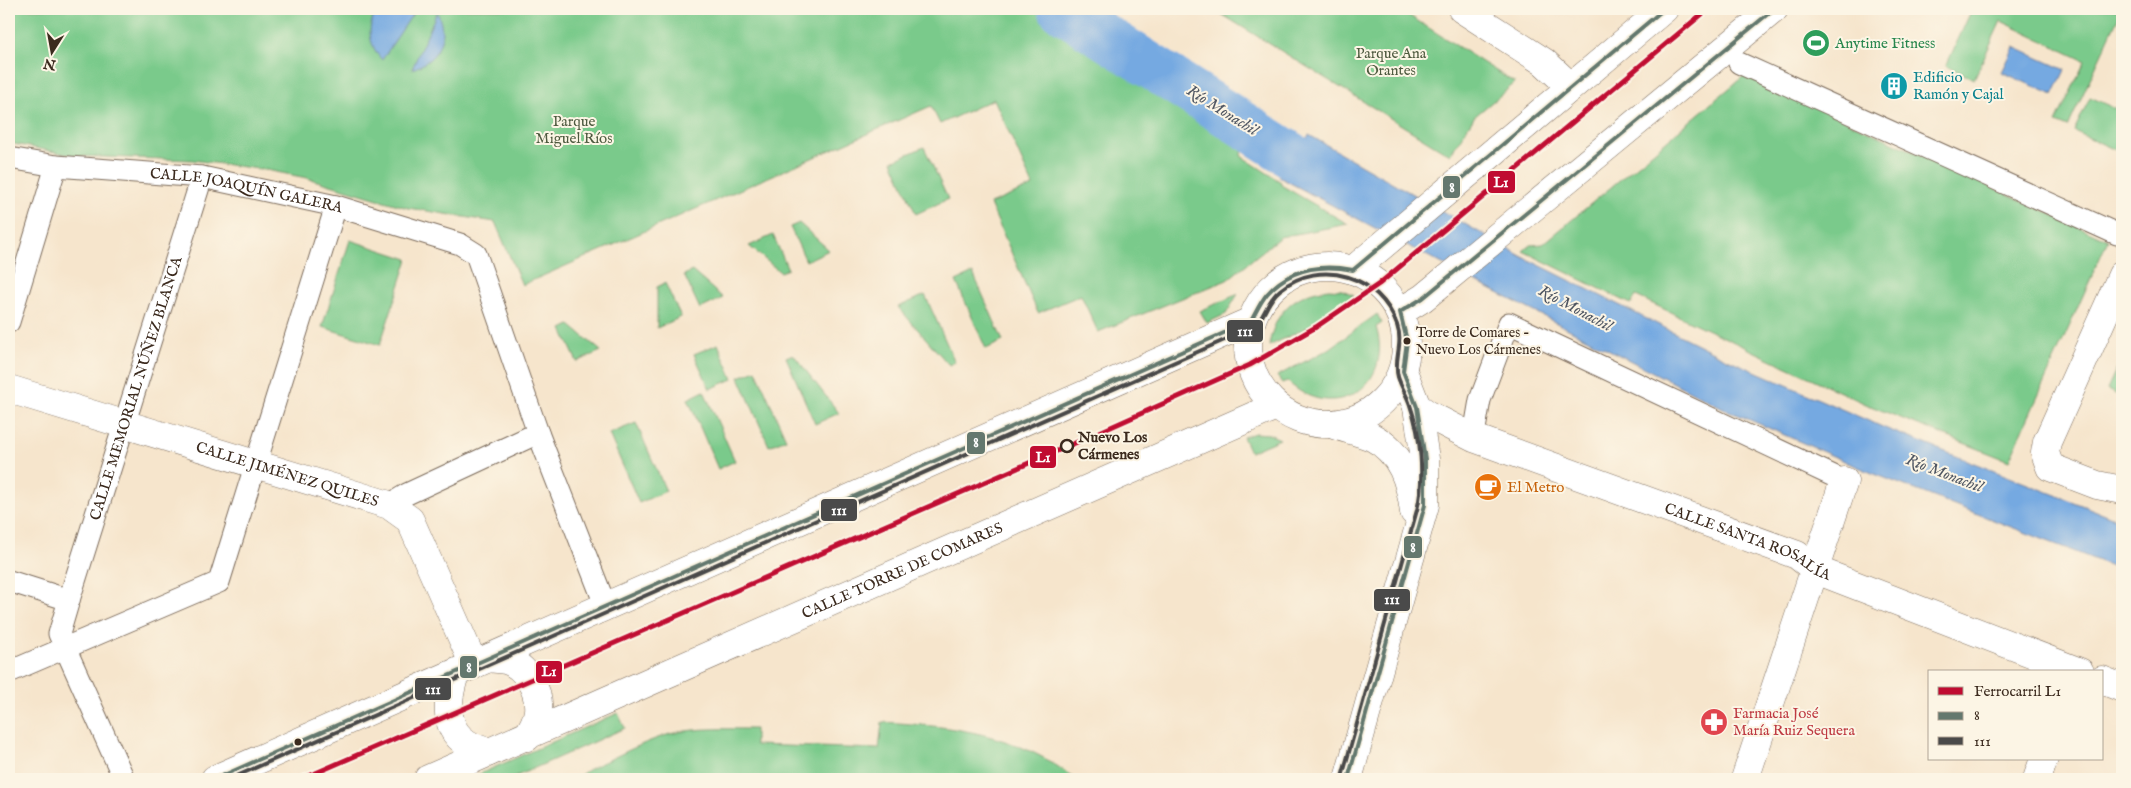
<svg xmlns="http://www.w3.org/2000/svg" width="2131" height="788" viewBox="0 0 2131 788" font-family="'IM FELL English',serif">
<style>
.green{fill:#7aca8b;stroke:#5a7a54}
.water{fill:#74a9e1;stroke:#586a80}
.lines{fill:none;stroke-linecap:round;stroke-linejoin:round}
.river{stroke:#74a9e1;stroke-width:46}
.pedestrian-casing{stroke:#7c6b5b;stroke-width:23}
.minor-casing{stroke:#7c6b5b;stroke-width:29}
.tertiary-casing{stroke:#7c6b5b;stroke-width:29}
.secondary-casing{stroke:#7c6b5b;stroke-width:29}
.pedestrian{stroke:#fff;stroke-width:21}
.minor{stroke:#fff;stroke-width:28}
.tertiary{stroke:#fff;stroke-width:28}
.secondary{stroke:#fff;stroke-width:28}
.bus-1-casing{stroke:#fcf5e5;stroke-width:8}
.bus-2-casing{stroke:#fcf5e5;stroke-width:8}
.bus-1{stroke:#64786e;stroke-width:4}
.bus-2{stroke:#4a4a4a;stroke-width:4}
.rail-1-casing{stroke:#fcf5e5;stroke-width:9}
.rail-1{stroke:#c00b31;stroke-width:5}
.bus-dot{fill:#3b2a1e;stroke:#fcf5e5;stroke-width:2}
.stop-dot{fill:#fcf5e5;stroke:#3b2a1e;stroke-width:2.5}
.labels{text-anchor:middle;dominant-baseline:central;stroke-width:4;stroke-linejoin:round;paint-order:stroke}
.bus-label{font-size:14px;fill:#3b2a1e;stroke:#fcf5e5;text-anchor:start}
.leisure-label{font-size:15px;fill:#27864d;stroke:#fcf5e5;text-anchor:start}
.park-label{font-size:15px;fill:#4e5a3f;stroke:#fcf5e5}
.culture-label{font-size:15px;fill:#0d838f;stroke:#fcf5e5;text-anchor:start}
.street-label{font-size:15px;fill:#3b2a1e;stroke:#fcf5e5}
.stop-label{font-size:15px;font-weight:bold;fill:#3b2a1e;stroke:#fcf5e5;text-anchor:start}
.food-label{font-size:15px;fill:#c56008;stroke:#fcf5e5;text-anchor:start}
.health-label{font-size:15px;fill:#be3a42;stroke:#fcf5e5;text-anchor:start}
.water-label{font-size:16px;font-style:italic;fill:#4f5662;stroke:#fcf5e5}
.line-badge{stroke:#fcf5e5;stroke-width:2}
.badge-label{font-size:14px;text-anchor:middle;font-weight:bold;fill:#fff}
</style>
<rect width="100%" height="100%" fill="#fcf5e5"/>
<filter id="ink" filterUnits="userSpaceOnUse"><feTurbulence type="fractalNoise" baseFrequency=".02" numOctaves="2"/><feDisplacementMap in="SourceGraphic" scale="10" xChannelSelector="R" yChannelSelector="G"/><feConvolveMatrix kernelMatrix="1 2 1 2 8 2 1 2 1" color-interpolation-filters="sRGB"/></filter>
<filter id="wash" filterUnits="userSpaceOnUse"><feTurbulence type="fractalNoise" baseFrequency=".0096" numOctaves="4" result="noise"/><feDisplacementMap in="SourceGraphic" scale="20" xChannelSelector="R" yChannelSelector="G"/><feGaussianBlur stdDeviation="1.12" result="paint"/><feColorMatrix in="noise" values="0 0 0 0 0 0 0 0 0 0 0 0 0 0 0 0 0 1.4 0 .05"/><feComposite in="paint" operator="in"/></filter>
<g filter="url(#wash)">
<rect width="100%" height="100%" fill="#f6e5cc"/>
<path class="green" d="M9,9H1036L1245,145L1241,156L1281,182V185L1348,224L1280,237L1227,280L1098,332L1081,295L1038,313L990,204L1033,186L994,99L940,124L931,106L522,285L495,222L408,208L307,178L266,170L192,160L76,156L9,143Z
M1213,9H1399L1515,83L1474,117L1450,155Z
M1972,9H2122L2068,127L2056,122L2085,61L2001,21L1974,79L1946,66Z
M1745,75L2108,240L2009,461L1868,405L1636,296L1631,304L1523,251L1530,245L1543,244Z
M2090,97L2122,111V153L2074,131Z
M924,147L948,199L916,214L892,161Z
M799,223L829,250L806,261L790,227Z
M773,235L788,269L780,272L749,246Z
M350,240L408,259L380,345L322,327Z
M692,271L723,298L700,309L684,275Z
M973,273L1003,341L986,349L956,281Z
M665,283L681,317L657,328V287Z
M1329,289L1342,290L1354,295L1314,324L1269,346C1274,312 1295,292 1329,289Z
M1238,294L1226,314L1207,323L1200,311Z
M925,295L955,362L949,365L898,307Z
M1377,314L1382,323L1376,327C1395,387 1332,425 1287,381L1282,383L1277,376L1329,349Z
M570,325L601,351L577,362L562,329Z
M718,344L733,379L710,389L694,354Z
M793,354L839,413L815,424L786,357Z
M2122,357V397L2107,390Z
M756,370L786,439L769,446L739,377Z
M704,391L735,461L718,469L688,399Z
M636,423L666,491L639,503L609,434Z
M1255,433L1269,434L1280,439L1250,452L1243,437Z
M618,713L625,728L510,779H468Z
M882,722C952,726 1018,733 1075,779H576C586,769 600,764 613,758C631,749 650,740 670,734C697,727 727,729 755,729V745L879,749Z"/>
<path class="water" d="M378,9H416L382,60C368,44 366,26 378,9Z
M437,12C449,37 439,60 412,69Z
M2014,47L2065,70L2053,95L2002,72Z
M1309,135L1521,256L1725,358L1887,429L2122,521V570L1872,473L1727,410L1484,286L1279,177Z"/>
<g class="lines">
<path class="river" d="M1061,9L1294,157L1350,187"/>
</g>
</g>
<g filter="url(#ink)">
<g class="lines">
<g class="pedestrian-casing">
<g id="pedestrian">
<path d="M1739,63L2117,234"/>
<path id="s1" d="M9,158L56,166L202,177L336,206L460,244L476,254L538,433L606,607"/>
<path d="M9,322L56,166"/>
<path d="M1475,429L1480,400L1509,323L1844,481"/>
<path d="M389,505L407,494L538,433"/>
<path d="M9,581L69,600L59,634L124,779"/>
<path id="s2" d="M69,600L202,177"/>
<path d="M9,672L219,582L336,206"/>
</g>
</g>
<g class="minor-casing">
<g id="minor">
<path id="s3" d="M9,389L389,505L410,520L474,665"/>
<path d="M1745,779L1844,481"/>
</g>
</g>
<g class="tertiary-casing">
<g id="tertiary">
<path d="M1462,9L1544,62L1571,87"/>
<path d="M2122,275L2047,442L2045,453L2050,467L2097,485L2122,490"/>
<path id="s4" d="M1417,407L1429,415L1474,438L1797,555L1816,570L2080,672"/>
<path d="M2102,680L2122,688"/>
<path d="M2037,779L2044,759"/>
</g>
</g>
<g class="secondary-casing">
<g id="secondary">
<circle cx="1327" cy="345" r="79"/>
<path d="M1353,270L1664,9"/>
<path d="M1400,312L1423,298L1774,9"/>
<path d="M1334,425C1346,429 1360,432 1372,437C1402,453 1410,481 1414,512"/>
<path d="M490,658C495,659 501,659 506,660C526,666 540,691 538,711C537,720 532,729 527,737"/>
<path d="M455,674C443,712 445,742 489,752"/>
<path d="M215,779L1251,321"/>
<path id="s5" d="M428,779L1276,406"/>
<path d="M1348,779L1425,505V459L1417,407L1403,371"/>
</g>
</g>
<use href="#pedestrian" class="pedestrian"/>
<use href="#minor" class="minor"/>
<use href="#tertiary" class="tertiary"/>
<use href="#secondary" class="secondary"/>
<g class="bus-1-casing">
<path id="bus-1" d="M215,779L1251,321C1256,312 1261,301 1267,294C1290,268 1321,264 1353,270L1664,9
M1348,779L1425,505V459L1417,407L1403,371L1407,341L1400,312L1423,298L1774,9"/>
</g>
<g class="bus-2-casing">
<path id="bus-2" d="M230,779L1254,327C1265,317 1267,300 1280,290C1321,257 1380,276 1397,325C1404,345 1393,360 1398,377C1401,387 1407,395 1410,405C1421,436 1425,478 1417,510L1342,777"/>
</g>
<use href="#bus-1" class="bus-1"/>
<use href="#bus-2" class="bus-2"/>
<g class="rail-1-casing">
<path id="rail-1" d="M302,779L1066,447L1250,365L1316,327L1379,284L1708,9"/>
</g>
<use href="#rail-1" class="rail-1"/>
</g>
</g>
<defs>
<g id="stadium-disc" transform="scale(1.4375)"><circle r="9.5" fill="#2e9e5b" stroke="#fcf5e5"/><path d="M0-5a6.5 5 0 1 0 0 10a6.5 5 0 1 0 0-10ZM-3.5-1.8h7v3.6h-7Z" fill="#fff"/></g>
<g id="building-disc" transform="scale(1.4375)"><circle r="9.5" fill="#0f9aa8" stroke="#fcf5e5"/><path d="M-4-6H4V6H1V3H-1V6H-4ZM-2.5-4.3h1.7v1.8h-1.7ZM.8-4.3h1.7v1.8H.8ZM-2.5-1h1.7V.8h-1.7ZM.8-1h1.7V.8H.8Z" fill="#fff"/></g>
<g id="cafe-disc" transform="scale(1.4375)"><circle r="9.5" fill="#e8710a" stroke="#fcf5e5"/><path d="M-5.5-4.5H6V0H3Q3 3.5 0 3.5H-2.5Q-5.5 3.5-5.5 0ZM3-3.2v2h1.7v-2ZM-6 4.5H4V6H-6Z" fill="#fff"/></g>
<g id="pharmacy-disc" transform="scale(1.4375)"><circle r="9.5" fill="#e0444e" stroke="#fcf5e5"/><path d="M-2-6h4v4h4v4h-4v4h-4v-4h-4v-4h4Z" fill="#fff"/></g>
</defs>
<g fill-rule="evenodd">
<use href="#stadium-disc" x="1816" y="43"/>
<use href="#building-disc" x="1894" y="86"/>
<use href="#cafe-disc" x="1488" y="487"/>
<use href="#pharmacy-disc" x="1714" y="722"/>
</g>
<g class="bus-dot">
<circle cx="1407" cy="341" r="4.5"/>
<circle cx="298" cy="742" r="4.5"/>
</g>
<circle class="stop-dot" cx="1067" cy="446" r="6"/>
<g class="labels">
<g class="bus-label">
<text x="1416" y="333">Torre de Comares -<tspan x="1416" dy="17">Nuevo Los Cármenes</tspan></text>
</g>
<g class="leisure-label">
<text x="1835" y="43">Anytime Fitness</text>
</g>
<g class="park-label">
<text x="1391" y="53">Parque Ana<tspan x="1391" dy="17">Orantes</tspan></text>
<text x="574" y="121">Parque<tspan x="574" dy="17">Miguel Ríos</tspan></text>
</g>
<g class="culture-label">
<text x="1913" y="77">Edificio<tspan x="1913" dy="17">Ramón y Cajal</tspan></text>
</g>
<g class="street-label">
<text stroke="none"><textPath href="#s1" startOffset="240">CALLE JOAQUÍN GALERA</textPath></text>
<text stroke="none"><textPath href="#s2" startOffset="222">CALLE MEMORIAL NÚÑEZ BLANCA</textPath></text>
<text stroke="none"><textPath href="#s3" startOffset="291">CALLE JIMÉNEZ QUILES</textPath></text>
<text stroke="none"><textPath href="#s4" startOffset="358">CALLE SANTA ROSALÍA</textPath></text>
<text stroke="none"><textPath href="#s5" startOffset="518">CALLE TORRE DE COMARES</textPath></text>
</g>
<g class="stop-label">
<text x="1078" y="437">Nuevo Los<tspan x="1078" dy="17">Cármenes</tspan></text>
</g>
<g class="food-label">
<text x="1507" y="487">El Metro</text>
</g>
<g class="health-label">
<text x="1733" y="713">Farmacia José<tspan x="1733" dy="17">María Ruiz Sequera</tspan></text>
</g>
<g class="water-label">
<text transform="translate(1222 111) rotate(32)">Río Monachil</text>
<text transform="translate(1575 309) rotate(28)">Río Monachil</text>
<text transform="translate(1944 474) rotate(21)">Río Monachil</text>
</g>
</g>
<g class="line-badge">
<rect x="1487" y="170" width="29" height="24" rx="5" fill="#c00b31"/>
<rect x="1442" y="175" width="19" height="24" rx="5" fill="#64786e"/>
<rect x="1226" y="319" width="38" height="24" rx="5" fill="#4a4a4a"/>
<rect x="966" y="431" width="20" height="24" rx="5" fill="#64786e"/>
<rect x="1029" y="445" width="28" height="24" rx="5" fill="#c00b31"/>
<rect x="820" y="498" width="38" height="24" rx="5" fill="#4a4a4a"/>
<rect x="1403" y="535" width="20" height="24" rx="5" fill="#64786e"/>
<rect x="1373" y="588" width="38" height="24" rx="5" fill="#4a4a4a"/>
<rect x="459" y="655" width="19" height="24" rx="5" fill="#64786e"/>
<rect x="535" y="660" width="28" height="24" rx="5" fill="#c00b31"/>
<rect x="414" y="677" width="38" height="24" rx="5" fill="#4a4a4a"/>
</g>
<g class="badge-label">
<text x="1501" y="187">L1</text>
<text x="1452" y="192">8</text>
<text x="1245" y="336">111</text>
<text x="976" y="447">8</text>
<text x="1043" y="462">L1</text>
<text x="839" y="515">111</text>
<text x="1413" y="552">8</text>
<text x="1392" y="604">111</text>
<text x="469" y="672">8</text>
<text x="549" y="676">L1</text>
<text x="433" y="694">111</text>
</g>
<rect width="2131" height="788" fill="none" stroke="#fcf5e5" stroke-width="30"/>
<rect x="1928" y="670" width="175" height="90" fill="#fcf5e5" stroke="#afa495"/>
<rect x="1938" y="687" width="25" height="8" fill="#c00b31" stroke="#afa495"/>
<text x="1974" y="696" font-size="15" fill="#3b2a1e">Ferrocarril L1</text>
<rect x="1938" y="712" width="25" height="8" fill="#64786e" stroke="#afa495"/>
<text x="1974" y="720" font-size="15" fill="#3b2a1e">8</text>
<rect x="1938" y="737" width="25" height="8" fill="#4a4a4a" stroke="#afa495"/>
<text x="1974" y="746" font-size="15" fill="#3b2a1e">111</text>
<g transform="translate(52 52) rotate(191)" stroke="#fcf5e5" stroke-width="4" paint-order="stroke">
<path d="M0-4L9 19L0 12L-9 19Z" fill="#3b2a1e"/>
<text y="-8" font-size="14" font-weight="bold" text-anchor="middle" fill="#3b2a1e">N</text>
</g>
</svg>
